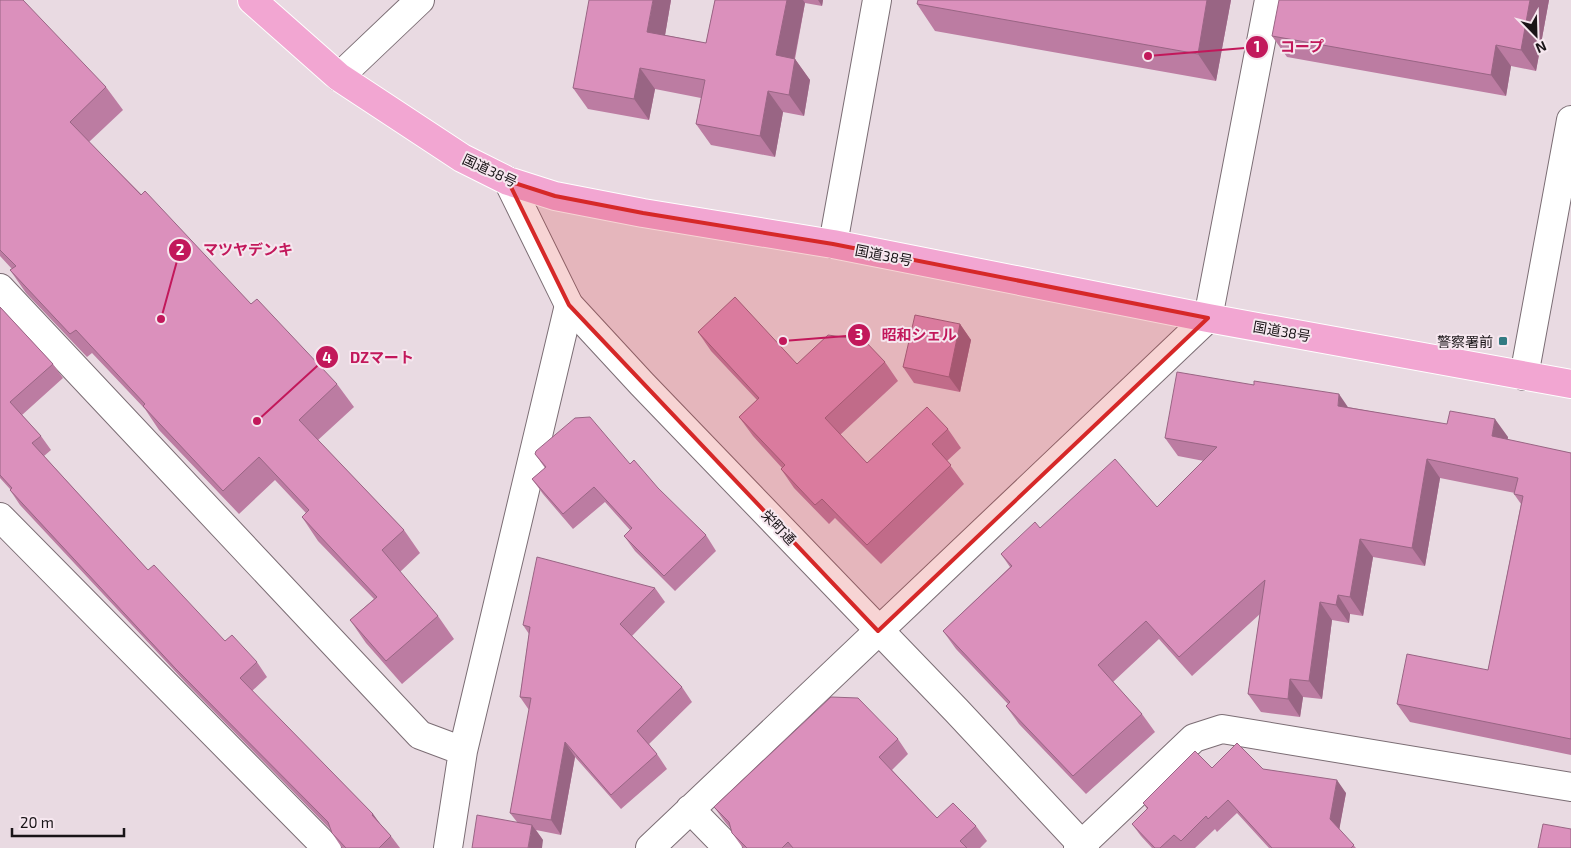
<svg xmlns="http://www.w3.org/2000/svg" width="1571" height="848" viewBox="0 0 1571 848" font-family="'Exo 2','Noto Sans JP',sans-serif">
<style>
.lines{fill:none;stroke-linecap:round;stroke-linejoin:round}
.minor-casing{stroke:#7b6d74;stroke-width:30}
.tertiary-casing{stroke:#7b6d74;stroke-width:30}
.trunk-casing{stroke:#fff;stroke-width:30}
.minor{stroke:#fff;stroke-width:28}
.tertiary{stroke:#fff;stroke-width:28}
.trunk{stroke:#f2a6d2;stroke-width:28}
.wall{fill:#bc7ca2}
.shaded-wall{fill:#996584}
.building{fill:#db90bc;stroke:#996584}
.marked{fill:#d62828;fill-opacity:0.2;stroke:#d62828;stroke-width:4;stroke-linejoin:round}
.poi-dot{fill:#327a82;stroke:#f6e7ef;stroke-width:2}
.labels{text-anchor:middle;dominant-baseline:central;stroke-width:4;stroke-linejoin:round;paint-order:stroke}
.street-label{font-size:14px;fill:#191417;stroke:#f6e7ef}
.poi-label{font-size:14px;fill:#191417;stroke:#f6e7ef;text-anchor:end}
.leader{fill:none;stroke:#c2185b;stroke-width:2}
.callout-dot{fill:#c2185b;stroke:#f6e7ef;stroke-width:2}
.mark-label{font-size:15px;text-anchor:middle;font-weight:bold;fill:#fff}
.callout-label{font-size:15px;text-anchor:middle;font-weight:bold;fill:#c2185b;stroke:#f6e7ef;stroke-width:4;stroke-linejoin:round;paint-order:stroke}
</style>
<rect width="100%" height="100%" fill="#e9dae2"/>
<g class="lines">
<g class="minor-casing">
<path id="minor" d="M339,77L420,0
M833,244L877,0
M0,288L420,735L463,751
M1524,376L1571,120
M0,517L327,848
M690,809L728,848
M448,848L463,751L569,305
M650,848L1208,318L1269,0
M1078,848L1194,738L1222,729L1571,787"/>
</g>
<g class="tertiary-casing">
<path id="tertiary" d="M508,181L569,305L642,384L956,710L1085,848"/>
</g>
<g class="trunk-casing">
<path id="trunk" d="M252,0L339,77L462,158L508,181L555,196L643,213L833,244L1208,318L1571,384"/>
</g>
<use href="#minor" class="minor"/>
<use href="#tertiary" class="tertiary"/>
<use href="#trunk" class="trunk"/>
</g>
<path class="wall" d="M0,0L106,87L123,110L89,142L251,304L337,384L354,407L318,440L404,530L420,553L400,572L438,616L454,639L402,684L366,643L350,620L374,599L318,541L302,517L306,513L275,480L239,514L159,430L145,409L92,353L87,357L26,293L10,270L12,269L0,256Z
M671,0L665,35L706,43L715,0H823L822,6L805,3L795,59L810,80L804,116L783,112L775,157L711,145L696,124L701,98L655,89L649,120L588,109L573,88Z
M1231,0L1216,81L935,31L917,4Z
M1549,0L1536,71L1511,66L1506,96L1287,57L1272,36Z
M0,307L53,364L63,378L22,415L41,436L51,450L44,456L148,570L225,641L257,662L267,677L252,691L373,814L381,825L391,836L400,848H342L332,833L330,829L186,683L20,505L10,490V489L0,478Z
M960,324L971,340L960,392L914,383L903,367Z
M698,332L797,364L885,362L898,381L840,435L867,463L948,429L961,448L947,461L964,484L881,564L835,518L829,524L794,488L781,469L782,468L753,436L739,417L757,400L711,351Z
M1348,407L1508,437L1507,440L1571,453V755L1410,722L1397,704L1488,670L1521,504L1514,494L1515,493L1440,478L1425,566L1373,557L1363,616L1350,614L1349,623L1332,620L1322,699L1303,697L1300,717L1261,712L1248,694L1260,614L1192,676L1159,639L1113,682L1142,714L1155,732L1086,794L1019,724L1006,706L1008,704L956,649L943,631L1010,567L1001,554L1040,528L1157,507L1204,461L1178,456L1165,438Z
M535,454L630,464L706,535L716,551L675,591L635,551L624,536L630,530L605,502L573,529L543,494L532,479L545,468Z
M655,588L665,602L632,636L682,687L692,702L649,744L657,754L667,769L621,809L575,757L561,835L536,830L543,840L517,822L510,813L529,710L520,697L529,634L523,625Z
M898,739L908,754L892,770L937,818L976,826L987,841L980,848H743L732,833L731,829L725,822L714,807Z
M1212,768L1263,769L1346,793L1339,829L1356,848H1269L1237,813L1217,832L1215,829L1195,848H1152L1141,836L1132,824L1147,809L1143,803Z"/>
<path class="shaded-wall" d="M653,0H671L662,53L647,32Z
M787,0H803L805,3L791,76L776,55Z
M818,0H823L822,6Z
M1207,0H1231L1216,81L1198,54Z
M1530,0H1549L1536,71L1521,50Z
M1496,45L1511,66L1506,96L1491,75Z
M795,59L810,80L804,116L789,95Z
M640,68L655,89L649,120L634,99Z
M768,91L783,112L775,157L760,136Z
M960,324L971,340L960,392L949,377Z
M1339,394L1352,413L1338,406Z
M1495,419L1508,437L1505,455L1492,436Z
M1427,459L1440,478L1425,566L1412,548Z
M1360,539L1373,557L1363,616L1350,597Z
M1338,595L1350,614L1349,623L1336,605Z
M1320,602L1332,620L1322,699L1309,681Z
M1290,679L1303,697L1300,717L1288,699Z
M565,742L575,757L561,835L551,820Z
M1337,780L1346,793L1339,831L1330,819Z
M373,814L383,828L372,815Z
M532,825L543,840L542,848H528Z"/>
<path class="building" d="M0,0H23L106,87L70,122L141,195L145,191L251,304L257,299L337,384L299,420L404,530L382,550L438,616L386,661L350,620L377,597L302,517L309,510L259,457L223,491L143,406L145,404L76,330L70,334L10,270L16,266L0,250Z
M589,0H653L647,32L706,43L715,0H787L776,55L795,59L789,95L768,91L760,136L696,124L705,80L640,68L634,99L573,88Z
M918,0H1207L1198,54L917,4Z
M1279,0H1530L1521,50L1496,45L1491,75L1272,36Z
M735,297L797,364L828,335L864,340L885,362L825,418L867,463L927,407L948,429L932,444L951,465L867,545L822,499L815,505L781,469L785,465L739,417L759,398L698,332Z
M0,307L53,364L10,402L41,436L32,443L148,570L154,565L225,641L232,635L257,662L240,678L373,814L372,815L391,836L379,848H346L332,833L328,822L175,668L10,490L12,488L0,475Z
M915,315L960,324L949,377L903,367Z
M1177,372L1254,385V381L1339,394L1338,406L1447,424L1450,411L1495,419L1492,436L1571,453V739L1397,704L1407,654L1488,670L1523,496L1514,494L1518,478L1427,459L1412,548L1360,539L1350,597L1338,595L1336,605L1320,602L1309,681L1290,679L1288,699L1248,694L1265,580L1179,657L1146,621L1098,665L1142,714L1073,776L1006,706L1010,702L943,631L1012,566L1001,554L1035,522L1040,528L1115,459L1157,507L1217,447L1165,438Z
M590,417L630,464L634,460L658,488L706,535L664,576L624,536L632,528L594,487L563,514L532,479L546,467L535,454L536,451L575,418Z
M537,557L655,588L620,624L682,687L637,731L657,754L611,795L565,742L551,820L510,813L531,698L520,697L530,627L523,625Z
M831,697L858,698L898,739L879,757L937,818L953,803L976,826L960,841L967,848H793L788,842L782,848H747L732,833L729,822L714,807Z
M1237,743L1263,769L1337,780L1330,819L1354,845L1351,848H1272L1228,800L1208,819L1206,816L1181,841L1174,835L1160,848H1155L1132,824L1148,808L1143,803L1195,751L1212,768Z
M477,815L532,825L528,848H472Z
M1543,824L1571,829V848H1538Z"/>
<path class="marked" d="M508,181L555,196L643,213L833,244L1208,318L878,631L569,305Z"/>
<rect class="poi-dot" x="1498" y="336" width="10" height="10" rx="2.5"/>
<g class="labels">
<g class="street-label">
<text transform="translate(490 170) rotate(25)">国道38号</text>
<text transform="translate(884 255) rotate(11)">国道38号</text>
<text transform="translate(1282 331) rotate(10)">国道38号</text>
<text transform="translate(779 527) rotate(46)">栄町通</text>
</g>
<g class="poi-label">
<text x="1493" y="341">警察署前</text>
</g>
</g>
<path class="leader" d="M1148 56L1257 47M161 319L180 250M783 341L859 335M257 421L327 357"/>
<g class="callout-dot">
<circle cx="1148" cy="56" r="5"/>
<circle cx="161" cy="319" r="5"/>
<circle cx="783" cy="341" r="5"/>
<circle cx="257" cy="421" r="5"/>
<circle cx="1257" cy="47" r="12"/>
<circle cx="180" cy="250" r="12"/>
<circle cx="859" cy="335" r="12"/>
<circle cx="327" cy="357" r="12"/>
</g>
<g class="mark-label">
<text x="1257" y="52">1</text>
<text x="180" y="255">2</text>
<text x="859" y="340">3</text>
<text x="327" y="363">4</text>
</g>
<g class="callout-label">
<text x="1302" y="52">コープ</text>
<text x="248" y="255">マツヤデンキ</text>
<text x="919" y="340">昭和シェル</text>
<text x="382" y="363">DZマート</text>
</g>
<g transform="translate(1536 35) rotate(157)" stroke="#f6e7ef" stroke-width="4" paint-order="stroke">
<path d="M0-4L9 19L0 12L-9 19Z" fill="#191417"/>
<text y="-8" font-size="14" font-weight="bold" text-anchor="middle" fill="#191417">N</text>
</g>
<path d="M12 828v8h112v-8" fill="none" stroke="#191417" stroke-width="2.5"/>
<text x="20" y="828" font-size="15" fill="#191417" stroke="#f6e7ef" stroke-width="4" paint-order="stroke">20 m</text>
</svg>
